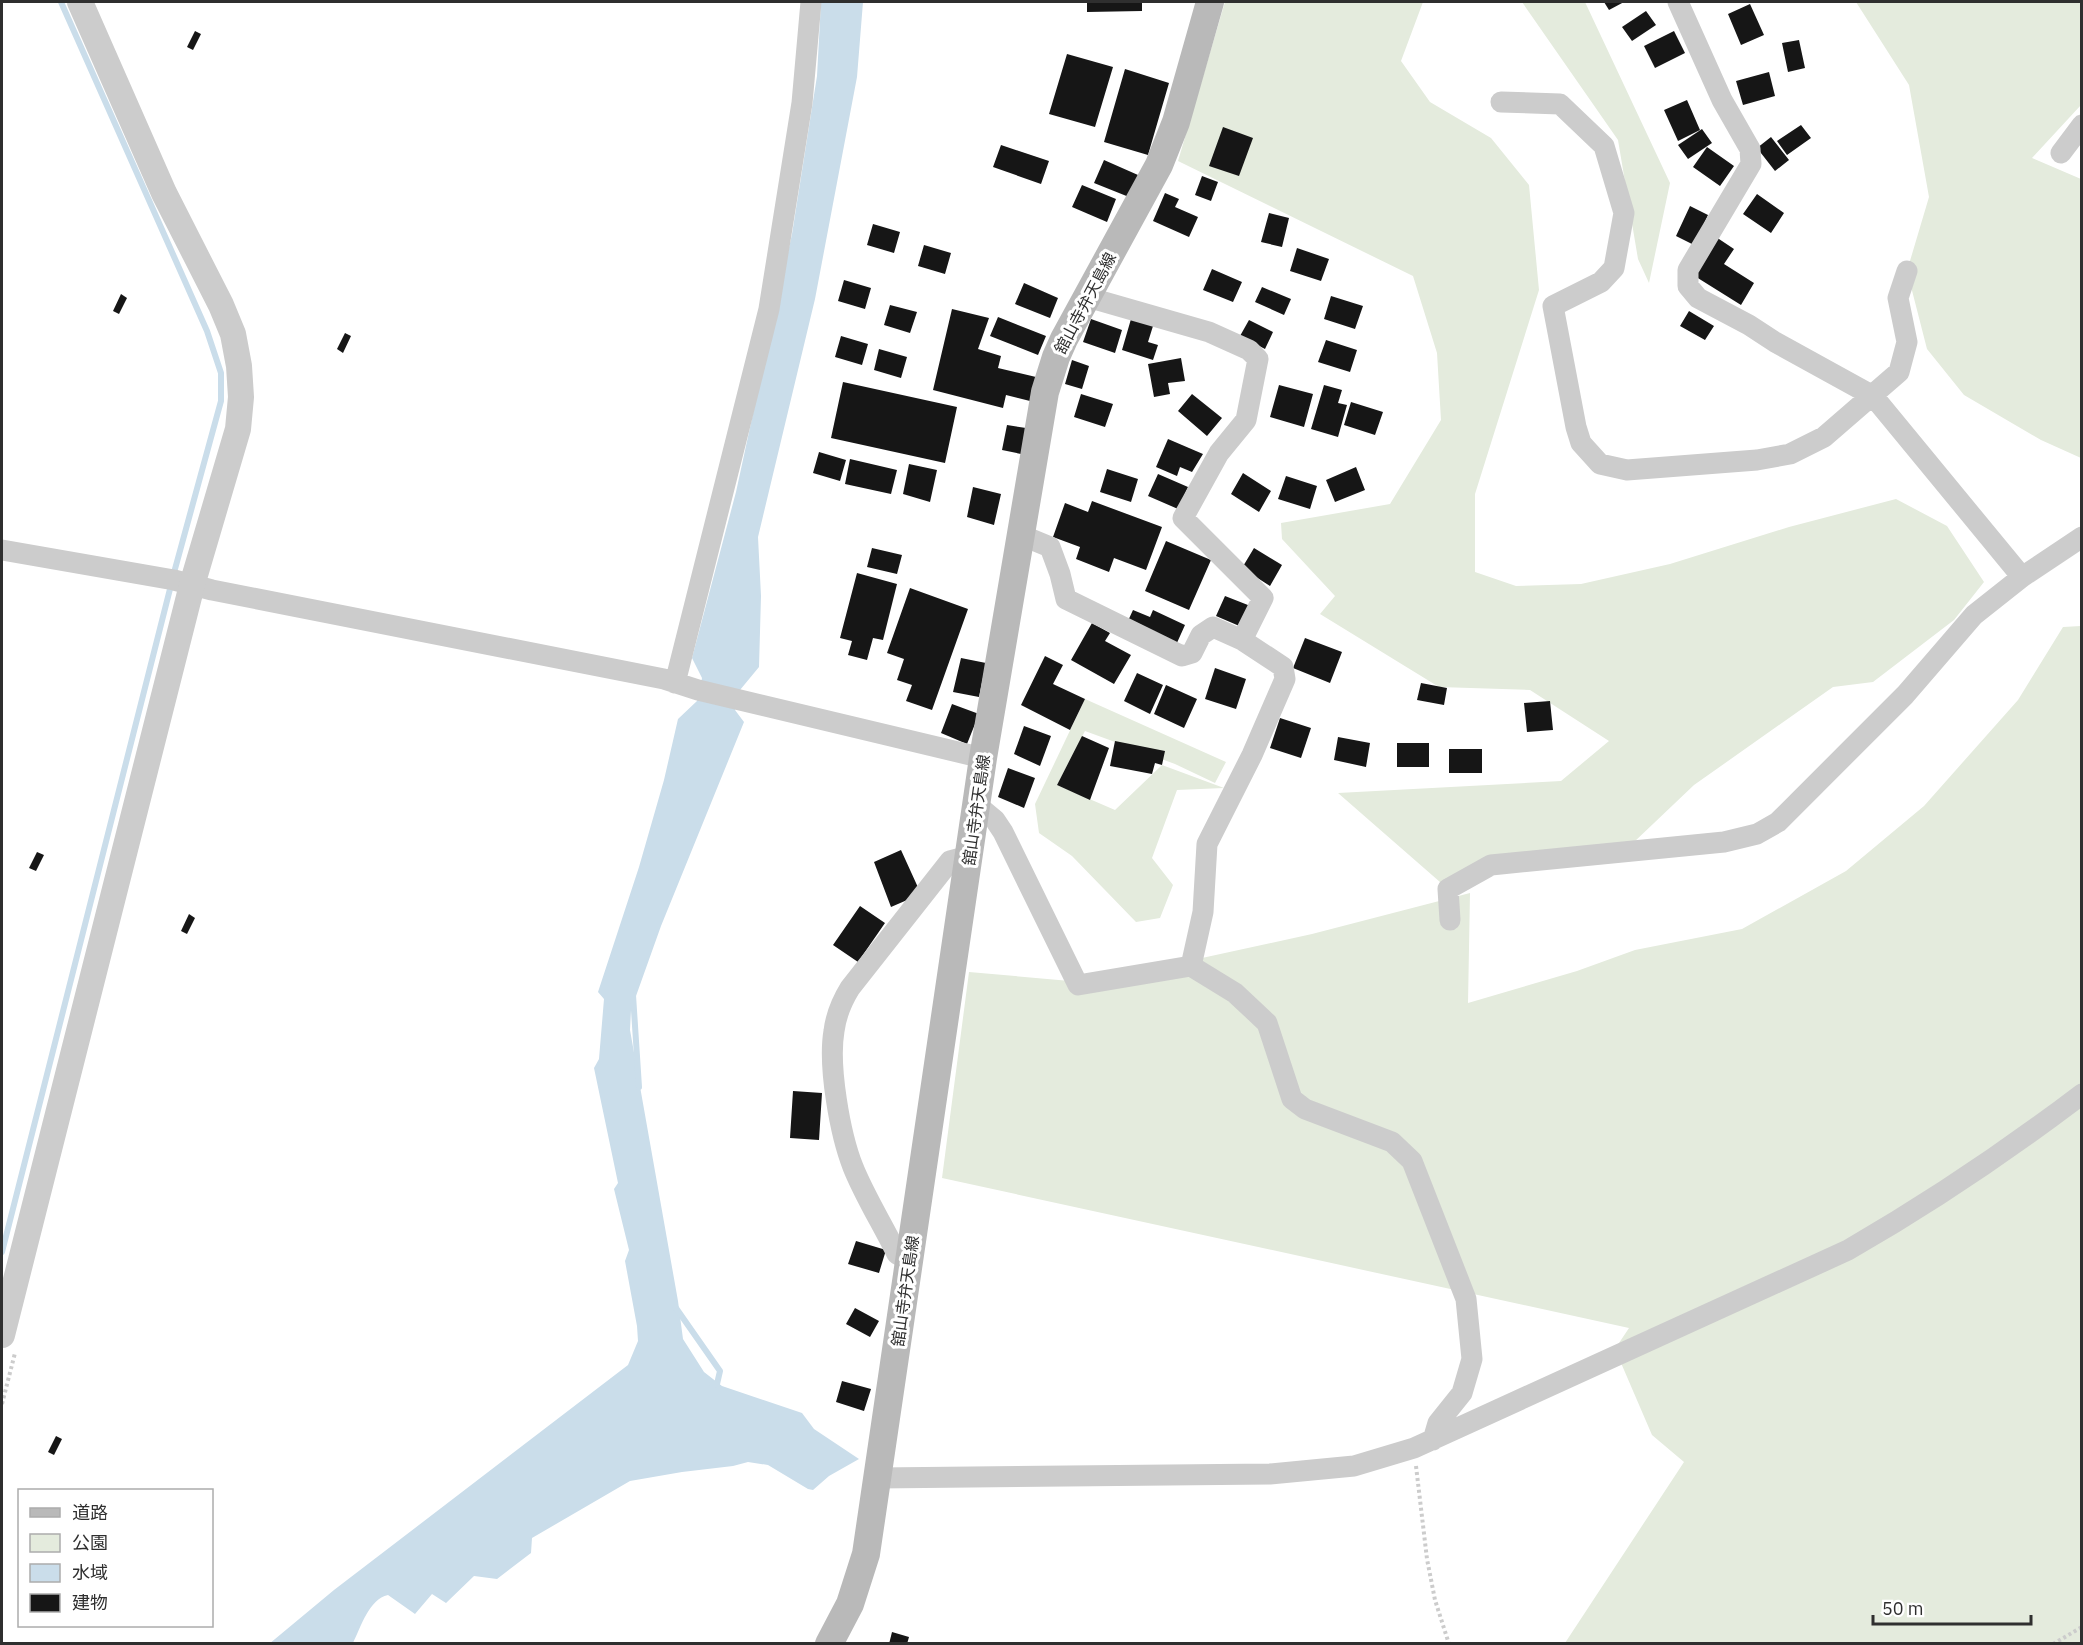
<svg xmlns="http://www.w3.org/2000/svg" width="2083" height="1645" viewBox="0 0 2083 1645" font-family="'IBM Plex Sans','Noto Sans JP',sans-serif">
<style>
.green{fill:#e4ebdd}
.water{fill:#caddea}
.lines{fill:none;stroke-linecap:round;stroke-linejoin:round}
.stream{stroke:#caddea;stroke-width:6}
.building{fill:#161616}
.path{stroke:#ccc;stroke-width:4;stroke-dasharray:3 3;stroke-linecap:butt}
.minor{stroke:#ccc;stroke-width:21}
.tertiary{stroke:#ccc;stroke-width:26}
.secondary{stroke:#b9b9b9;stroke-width:28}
.labels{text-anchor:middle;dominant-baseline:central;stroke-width:6;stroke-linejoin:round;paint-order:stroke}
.street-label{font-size:16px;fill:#2f2f2f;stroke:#fff}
</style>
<rect width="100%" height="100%" fill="#fff"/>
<path class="green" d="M1225,2H1423L1401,61L1430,102L1491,138L1529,185L1539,290L1475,494V572L1516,586L1581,584L1670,564L1789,527L1896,499L1947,526L1984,582L1954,620L1873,682L1833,687L1694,785L1633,843L1545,850L1448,889L1338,793L1561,781L1609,741L1530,690L1439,687L1320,614L1335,596L1282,539L1281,523L1390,504L1441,420L1437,353L1413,276L1178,161Z
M1522,2H1585L1670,183L1649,283L1638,259L1618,140Z
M1856,2H2081V105L2032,158L2081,179V458L2041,440L1964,395L1927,349L1907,271L1929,197L1909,85Z
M2081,626V1643H1565L1684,1462L1652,1435L1615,1349L1629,1328L942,1178L969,972L1070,981L1078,985L1312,934L1470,893L1468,1003L1577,971L1635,950L1742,929L1846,871L1924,806L2018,700L2063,627Z
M1085,699L1226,762L1215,783L1175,764L1085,731L1057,785L1115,810L1162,765L1224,788L1177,790L1152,858L1173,885L1160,918L1136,922L1072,856L1039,833L1035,804Z"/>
<path class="water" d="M821,2H863L857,77L815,299L758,537L761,596L759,667L740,690L735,710L744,722L661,926L631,1010L630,1030L678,1301L683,1339L704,1372L722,1386L802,1413L814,1429L859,1459L829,1476L813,1490L808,1489L768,1465L748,1462L733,1466L682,1472L630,1481L532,1538L531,1553L497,1579L474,1576L446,1603L432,1594L415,1614L388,1595C369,1599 361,1627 353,1643L269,1644L334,1590L628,1365L638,1341L637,1326L625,1261L629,1250L614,1189L618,1183L594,1068L599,1059L604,999L598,992L639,867L664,780L678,719L697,701L702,678L692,658L736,492L792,234L817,76Z"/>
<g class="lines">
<path class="stream" d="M61,2L207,331L221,373V401L175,569
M633,995L639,1087
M2,1252L170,589
M676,1308L720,1371L717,1384L712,1385"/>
</g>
<path class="building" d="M1087,2H1142V11L1087,12Z
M1604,2H1624L1609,10Z
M1750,4L1764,35L1741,45L1728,14Z
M1646,11L1656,25L1632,41L1622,27Z
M195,31L201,34L193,50L187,47Z
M1674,31L1685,53L1655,68L1644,46Z
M1799,40L1805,68L1788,72L1782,43Z
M1067,54L1113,67L1095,127L1049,114Z
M1125,69L1169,83L1148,155L1104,142Z
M1769,72L1775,96L1743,105L1736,81Z
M1687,100L1700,130L1678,141L1664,110Z
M1801,125L1811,138L1787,155L1777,141Z
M1223,127L1253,138L1239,176L1209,166Z
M1702,129L1712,143L1688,159L1678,145Z
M1771,137L1789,160L1775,171L1757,148Z
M1001,145L1049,161L1041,184L993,167Z
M1707,147L1734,166L1720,186L1693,167Z
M1104,160L1138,175L1129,197L1094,183Z
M1202,176L1218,182L1211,201L1195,195Z
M1082,185L1116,199L1107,222L1072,207Z
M1165,193L1179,199L1175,207L1198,217L1189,237L1153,221Z
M1757,194L1784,213L1771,233L1743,214Z
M1690,206L1708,215L1694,245L1676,236Z
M1269,213L1289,218L1282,247L1261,242Z
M873,224L900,232L894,253L867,245Z
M1716,237L1734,249L1724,264L1754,283L1741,305L1693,275Z
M924,245L951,253L945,274L918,266Z
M1297,248L1329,259L1321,281L1290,271Z
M1212,269L1242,282L1233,302L1203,290Z
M844,280L871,288L865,309L838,301Z
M1024,283L1058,298L1050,318L1015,304Z
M1262,287L1291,299L1284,315L1255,302Z
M121,294L127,298L119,314L113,311Z
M1331,296L1363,306L1355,329L1324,319Z
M890,305L917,312L910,333L884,325Z
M952,309L989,318L978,349L1001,356L998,368L1036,377L1030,401L1006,395L1003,408L933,390Z
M1689,311L1714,326L1705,340L1680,326Z
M998,317L1046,336L1038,355L990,336Z
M1091,319L1122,330L1115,353L1083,342Z
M1131,319L1153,326L1148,342L1158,345L1153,360L1122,350Z
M1249,320L1273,332L1265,349L1240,336Z
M345,333L351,336L343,353L337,349Z
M841,336L868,344L862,365L835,357Z
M1326,340L1357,350L1350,372L1318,362Z
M879,349L907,357L901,378L874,370Z
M1181,358L1185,381L1168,383L1170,394L1154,397L1148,364Z
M1072,360L1089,366L1082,389L1065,384Z
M843,382L957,407L945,463L831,438Z
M1279,385L1313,394L1304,427L1270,417Z
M1324,385L1342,390L1338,403L1347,405L1338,437L1311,429Z
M1081,394L1113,404L1105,427L1074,417Z
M1192,394L1222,418L1207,436L1178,411Z
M1351,402L1383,412L1375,435L1344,425Z
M1007,425L1026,428L1021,454L1002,450Z
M1168,439L1203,454L1192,472L1180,467L1177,476L1156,467Z
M819,452L846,460L840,481L813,473Z
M850,459L897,470L891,494L845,484Z
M909,464L937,470L930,502L903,494Z
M1356,467L1365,490L1335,502L1326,480Z
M1107,469L1138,479L1131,502L1100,492Z
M1243,473L1271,491L1259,512L1231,494Z
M1158,474L1188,487L1178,509L1148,496Z
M1286,476L1317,486L1310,509L1278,499Z
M973,487L1001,494L994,525L967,517Z
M1092,501L1162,527L1146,570L1114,558L1109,572L1076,559L1080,547L1053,537L1065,503L1088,512Z
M1166,541L1211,560L1189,610L1145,591Z
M872,548L902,555L897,574L867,567Z
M1254,548L1282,565L1270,586L1242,568Z
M857,573L897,584L883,640L873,638L867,660L848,655L852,641L840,638Z
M910,588L968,609L932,710L906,701L912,685L897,680L904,659L887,653Z
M1225,596L1253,607L1244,628L1216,616Z
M1133,610L1150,617L1153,610L1185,625L1176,645L1127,623Z
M1092,623L1110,633L1105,641L1131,655L1114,684L1071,660Z
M1305,638L1342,652L1330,683L1293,668Z
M1045,656L1063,665L1053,684L1085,699L1070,730L1021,705Z
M961,658L986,663L979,697L953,692Z
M1215,668L1246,679L1236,709L1205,699Z
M1137,673L1163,685L1150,714L1124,701Z
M1421,683L1447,688L1444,705L1417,700Z
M1166,685L1197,699L1184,728L1154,714Z
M1550,701L1553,730L1527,732L1524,703Z
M952,704L979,714L967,744L941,733Z
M1280,718L1311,728L1301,758L1270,748Z
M1024,726L1051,736L1040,766L1014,754Z
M1082,736L1109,748L1090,800L1057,785Z
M1338,737L1370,743L1366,767L1334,760Z
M1115,741L1165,751L1162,765L1155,763L1152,774L1110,766Z
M1397,743H1429V767H1397Z
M1449,749H1482V773H1449Z
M1008,768L1035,778L1024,808L998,797Z
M901,850L921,894L891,907L874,862Z
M37,852L44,855L36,871L29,868Z
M860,906L885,923L858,962L833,945Z
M189,914L195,918L187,934L181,931Z
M793,1091L822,1093L819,1140L790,1138Z
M856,1241L886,1250L879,1273L848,1264Z
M855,1308L879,1321L870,1337L846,1324Z
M842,1381L871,1389L864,1411L836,1402Z
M56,1436L62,1439L54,1455L48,1452Z
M892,1632L909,1637L907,1644H889Z"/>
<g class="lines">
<path class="path" d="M2,1404L15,1353
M1416,1466L1427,1559L1435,1600L1449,1644
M2053,1644L2082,1627"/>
<path class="minor" d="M1678,2L1722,100L1750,149L1751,164L1688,270V286L1698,298L1749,325L1775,342L1873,396L2022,577
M1501,102L1560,104L1604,146L1624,213L1614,268L1601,282L1553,306L1576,427L1581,443L1600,464L1627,470L1757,460L1790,454L1824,437L1899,372L1907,342L1898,298L1907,271
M2061,153L2082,125
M1087,297L1209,332L1249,350L1258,359L1246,420L1219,453L1183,518L1263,598L1242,640
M1021,535L1050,547L1060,574L1066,599L1182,656L1192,653L1201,635L1213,627L1242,640L1283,667L1285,679L1252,755L1207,844L1203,912L1191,966L1235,993L1267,1023L1292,1099L1305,1109L1392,1142L1412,1161L1466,1299L1472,1359L1462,1393L1438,1423L1433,1440
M2,550L174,580L212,590L664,679L698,690L983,758
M675,683L769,309L802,103L811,2
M977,805L995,820L1003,832L1078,985L1191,966
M1450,920L1448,889L1491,865L1724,842L1757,834L1778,822L1905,695L1974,615L2022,577L2082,537
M910,1261L897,1254C883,1225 865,1197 853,1167C840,1134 828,1066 834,1031C836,1015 842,1001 850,988L950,861L969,856
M878,1478L1270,1474L1354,1466L1414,1448L1848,1250C1930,1203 2007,1151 2082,1094"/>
<path class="tertiary" d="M2,1335L192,585L238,429L241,397L239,366L233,334L221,305L164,193L80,2"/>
<path class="secondary" d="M829,1644L850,1604L866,1554L983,758L1045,392L1056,357L1064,339L1159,165L1176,122L1210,2"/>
</g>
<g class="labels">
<g class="street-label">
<text transform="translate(1085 303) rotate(-62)">舘山寺弁天島線</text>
<text transform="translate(976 810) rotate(-82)">舘山寺弁天島線</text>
<text transform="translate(905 1291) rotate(-82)">舘山寺弁天島線</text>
</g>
</g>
<rect width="2083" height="1645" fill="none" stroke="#2f2f2f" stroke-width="6"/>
<rect x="18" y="1489" width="195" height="138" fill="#ffffff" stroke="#acacac" stroke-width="1.5"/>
<rect x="30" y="1508" width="30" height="9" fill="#b9b9b9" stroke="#acacac" stroke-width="1.5"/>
<text x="72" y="1519" font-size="18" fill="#2f2f2f">道路</text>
<rect x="30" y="1534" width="30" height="18" fill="#e4ebdd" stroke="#acacac" stroke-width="1.5"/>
<text x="72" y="1549" font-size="18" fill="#2f2f2f">公園</text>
<rect x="30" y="1564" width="30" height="18" fill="#caddea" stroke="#acacac" stroke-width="1.5"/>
<text x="72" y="1579" font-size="18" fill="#2f2f2f">水域</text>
<rect x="30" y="1594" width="30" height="18" fill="#161616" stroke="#acacac" stroke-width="1.5"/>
<text x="72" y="1609" font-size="18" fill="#2f2f2f">建物</text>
<path d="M1873 1615v9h158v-9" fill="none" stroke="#2f2f2f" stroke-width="3"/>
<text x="1882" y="1615" font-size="18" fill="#2f2f2f" stroke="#ffffff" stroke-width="4.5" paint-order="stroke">50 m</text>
</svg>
